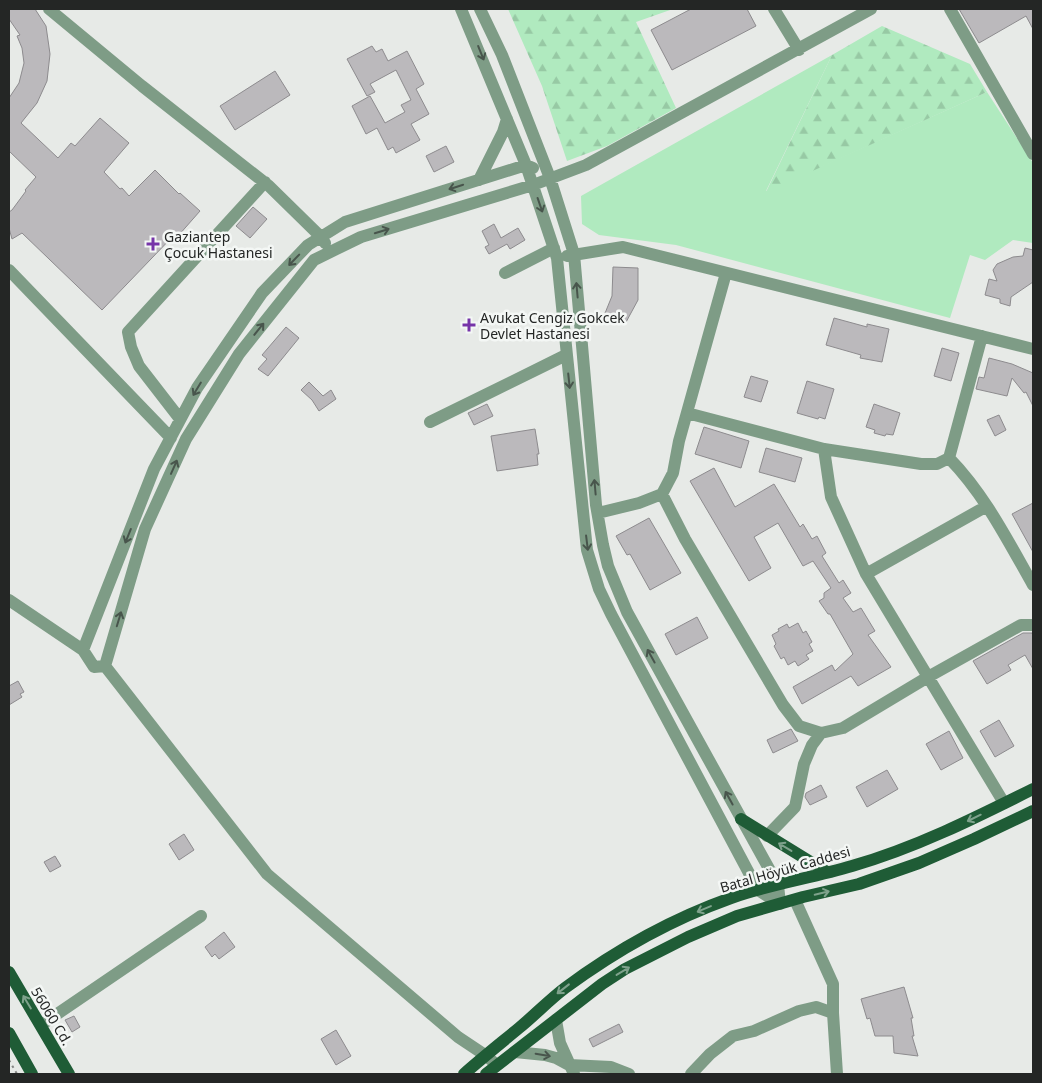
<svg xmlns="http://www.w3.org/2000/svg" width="1042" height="1083" viewBox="0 0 1042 1083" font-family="'Noto Sans',sans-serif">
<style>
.green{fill:#b0eabf}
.forest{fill:url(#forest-firs)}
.building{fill:#bbb9bc;stroke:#8d8b8e}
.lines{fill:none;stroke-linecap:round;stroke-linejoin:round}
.path{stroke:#838583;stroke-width:2;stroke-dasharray:2.5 4;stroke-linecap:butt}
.minor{stroke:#7e9c86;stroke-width:12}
.major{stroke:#1f5c36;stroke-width:12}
.oneway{stroke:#48554c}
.oneway2{stroke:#7fa28c}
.poi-dot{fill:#7634a8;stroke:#f4f7f5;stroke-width:2}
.labels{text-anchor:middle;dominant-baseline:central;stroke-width:5;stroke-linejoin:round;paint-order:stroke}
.poi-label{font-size:14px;fill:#242625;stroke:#f4f7f5;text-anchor:start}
.street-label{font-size:14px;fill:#242625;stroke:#f4f7f5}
</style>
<defs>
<pattern id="forest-firs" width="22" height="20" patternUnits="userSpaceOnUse" patternTransform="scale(1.25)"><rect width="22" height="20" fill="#b0eabf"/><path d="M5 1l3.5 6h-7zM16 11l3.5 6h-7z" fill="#97c9a4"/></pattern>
</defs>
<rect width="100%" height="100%" fill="#e7eae7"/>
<path class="green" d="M832,55L766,191L987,92L1033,163V243L1013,240L985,260L970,255L950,318L676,245L599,235L582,224L581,196Z"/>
<path class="forest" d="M508,9H673L636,22L676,108L607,146L567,161L542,86Z
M882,26L970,64L987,92L766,192L832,55Z"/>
<path class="building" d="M9,9H35L46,26L50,54L47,81L37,103L21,123L58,158L71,143L75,146L100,118L129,143L104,172L120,189L122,188L129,196L155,170L179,194L180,193L200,211L178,236L176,233L102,310L22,233L12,239L9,228V212L12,210L26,191L25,190L36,177L9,151V98L19,83L24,63L22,48L17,36L20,35L9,19Z
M691,9H747L756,26L672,70L651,30Z
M959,9H1033V29L1026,16L979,43Z
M372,46L376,52L382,49L388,61L407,51L424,84L416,89L429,114L411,124L420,140L396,153L393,147L388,150L377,128L366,134L352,106L370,96L385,123L405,112L401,105L411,100L396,70L370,84L375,92L367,96L347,59Z
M275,71L290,95L235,130L220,106Z
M446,146L454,162L434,172L426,156Z
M253,207L267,219L250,238L236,226Z
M494,224L501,238L518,228L525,240L510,249L507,244L489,254L485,247L489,245L482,231Z
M1025,248L1033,250V282L1011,297L1010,306L1000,303V299L985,295L989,279L997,281L993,270L997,264L1013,257L1023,256Z
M613,267L638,268V300L625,324L601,323L612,296Z
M834,318L867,327V324L889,329L882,362L860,358L861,355L826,345Z
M286,327L299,338L268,376L258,369L267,359L262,355Z
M942,348L959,353L951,381L934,376Z
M989,358L1012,364L1033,373V406L1026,392L1024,393L1012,378L1007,396L976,389L979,377L984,378Z
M751,376L768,381L761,402L744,397Z
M807,381L834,389L825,419L819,417L818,419L797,413Z
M309,382L323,396L331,390L336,399L319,411L312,400L301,390Z
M487,404L493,416L474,425L468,413Z
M874,404L900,413L893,435L886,434L885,436L874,433L875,430L866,427Z
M999,415L1006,430L995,436L987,420Z
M704,427L749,441L741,468L695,454Z
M535,429L539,454H537L538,465L497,471L491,436Z
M766,448L802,458L795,482L759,472Z
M714,468L735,507L774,484L800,527L803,524L812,539L817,536L826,553L822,556L839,583L843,580L851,593L843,598L853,612L861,608L875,631L868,635L891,667L858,686L851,676L802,704L793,687L832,665L835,671L853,654L830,614H828L819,601L824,598V593L831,588L813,561L803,566L778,523L754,537L771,568L749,581L690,481Z
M1033,503V552L1012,514Z
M649,518L681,573L650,590L630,554L627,555L616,536Z
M697,617L708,638L676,655L665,634Z
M798,623L803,633L806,631L812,642L809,644L813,651L806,655L809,659L798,666L795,661L788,665L784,657L781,659L774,646L776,644L772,635L779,631L778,629L787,624L789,628Z
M1023,633H1032L1033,635V669L1025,655L1008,665L1011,670L987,684L973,661Z
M18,681L24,692L20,694L22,697L9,705V686Z
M999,720L1014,746L995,757L980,731Z
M791,729L798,741L773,753L767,740Z
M949,731L963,758L941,770L926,744Z
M887,770L898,789L867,807L856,787Z
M821,785L827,797L810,805L805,797L806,793Z
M184,834L194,850L179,860L169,844Z
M55,856L61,866L50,872L44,862Z
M224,932L235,947L219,959L215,954L212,957L205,947Z
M904,987L913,1018H911L914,1036H912L918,1056L894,1053L893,1036H875L870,1018L867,1019L861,999Z
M74,1016L80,1027L72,1032L65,1020Z
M619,1024L623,1032L593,1047L589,1039Z
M336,1030L351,1056L336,1065L321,1039Z"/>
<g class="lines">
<path class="path" d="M9,1060L17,1074"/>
<path class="minor" d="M49,9L142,86L269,186L321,237L325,243
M461,9L526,165L557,258L587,550L599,589L611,614L758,890L780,904
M480,9L502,55L550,178L574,254L596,505L603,545L608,566L627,612L778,885L780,904
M774,9L799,50
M950,9L1033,154
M479,180L503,132L507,119
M567,256L623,247L1033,349
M9,270L171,438
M505,273L554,248
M687,413L824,449L921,464H937L949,458L982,336
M180,419L139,366L131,347L128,332L265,182
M430,422L566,355
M824,449L831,497L866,574L1004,803
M949,458C985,495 1008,541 1033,585
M662,494L685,539L783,705L799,726L821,733
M598,513L639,503L662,494L673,473L679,441L726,273
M866,574L987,506
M9,600L83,650L94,667L105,666L267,874L458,1037L485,1055L497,1065
M83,650L154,469L197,388L262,293L308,245L345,222L526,165L533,168
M105,666L145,529L186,439L239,354L314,260L361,237L533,185L586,165L871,9
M767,836L795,807L804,764L812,745L821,733L843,728L928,677L1021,625H1033
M795,900L833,984V1013
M556,1020L560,1043L574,1074
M41,1025L201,916
M515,1052L545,1055L556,1058L569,1065L611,1067L629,1074
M691,1074L710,1054L733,1036L754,1031L799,1011L816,1007L833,1013L837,1074"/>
<path class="major" d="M741,819L827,872
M9,972L69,1074
M9,1033L32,1074
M464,1074C482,1058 501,1043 519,1028C535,1015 549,1000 565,988C615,951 672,919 731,898C770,884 812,878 852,866C915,848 975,818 1033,789
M486,1074L602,984L625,969L688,937L737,916L803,897L859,884L919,863L974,839L1033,811"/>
</g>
<defs><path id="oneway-shaft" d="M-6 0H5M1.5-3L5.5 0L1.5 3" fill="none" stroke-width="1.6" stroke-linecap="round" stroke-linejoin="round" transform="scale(1.25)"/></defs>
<g class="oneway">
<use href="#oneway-shaft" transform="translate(481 53) rotate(68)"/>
<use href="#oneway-shaft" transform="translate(456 187) rotate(162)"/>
<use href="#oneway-shaft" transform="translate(540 205) rotate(71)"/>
<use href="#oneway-shaft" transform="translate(382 231) rotate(-17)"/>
<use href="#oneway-shaft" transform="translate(294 260) rotate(134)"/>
<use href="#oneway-shaft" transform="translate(577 290) rotate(-95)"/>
<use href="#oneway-shaft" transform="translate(259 329) rotate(-51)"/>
<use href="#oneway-shaft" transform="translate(569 381) rotate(84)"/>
<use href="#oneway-shaft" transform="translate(197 389) rotate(121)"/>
<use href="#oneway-shaft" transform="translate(174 467) rotate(-66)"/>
<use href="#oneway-shaft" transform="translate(595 487) rotate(-95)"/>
<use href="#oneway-shaft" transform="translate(128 536) rotate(112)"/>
<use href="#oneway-shaft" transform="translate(587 543) rotate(83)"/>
<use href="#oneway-shaft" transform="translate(119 619) rotate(-73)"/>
<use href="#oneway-shaft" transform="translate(651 656) rotate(-119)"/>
<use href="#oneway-shaft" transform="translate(729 798) rotate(-119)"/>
<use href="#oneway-shaft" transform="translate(543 1055) rotate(10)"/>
</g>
<g class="oneway2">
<use href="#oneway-shaft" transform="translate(974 818) rotate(154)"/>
<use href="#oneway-shaft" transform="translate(785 847) rotate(-149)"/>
<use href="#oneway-shaft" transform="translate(822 893) rotate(-13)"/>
<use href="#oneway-shaft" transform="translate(704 909) rotate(157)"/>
<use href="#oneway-shaft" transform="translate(623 971) rotate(-31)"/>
<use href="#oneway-shaft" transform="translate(563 989) rotate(142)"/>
<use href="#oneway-shaft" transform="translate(27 1002) rotate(-121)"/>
</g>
<g class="poi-dot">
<path d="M150.5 236.5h5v5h5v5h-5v5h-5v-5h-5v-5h5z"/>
<path d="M466.5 317.5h5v5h5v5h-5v5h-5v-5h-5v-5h5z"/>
</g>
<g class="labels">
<g class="poi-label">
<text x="164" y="236">Gaziantep<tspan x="164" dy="16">Çocuk Hastanesi</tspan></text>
<text x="480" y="317">Avukat Cengiz Gokcek<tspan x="480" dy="16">Devlet Hastanesi</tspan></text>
</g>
<g class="street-label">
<text transform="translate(785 869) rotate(-16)">Batal Höyük Caddesi</text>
<text transform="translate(52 1016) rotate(59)">56060 Cd.</text>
</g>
</g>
<rect width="1042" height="1083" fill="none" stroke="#242625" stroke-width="20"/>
</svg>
